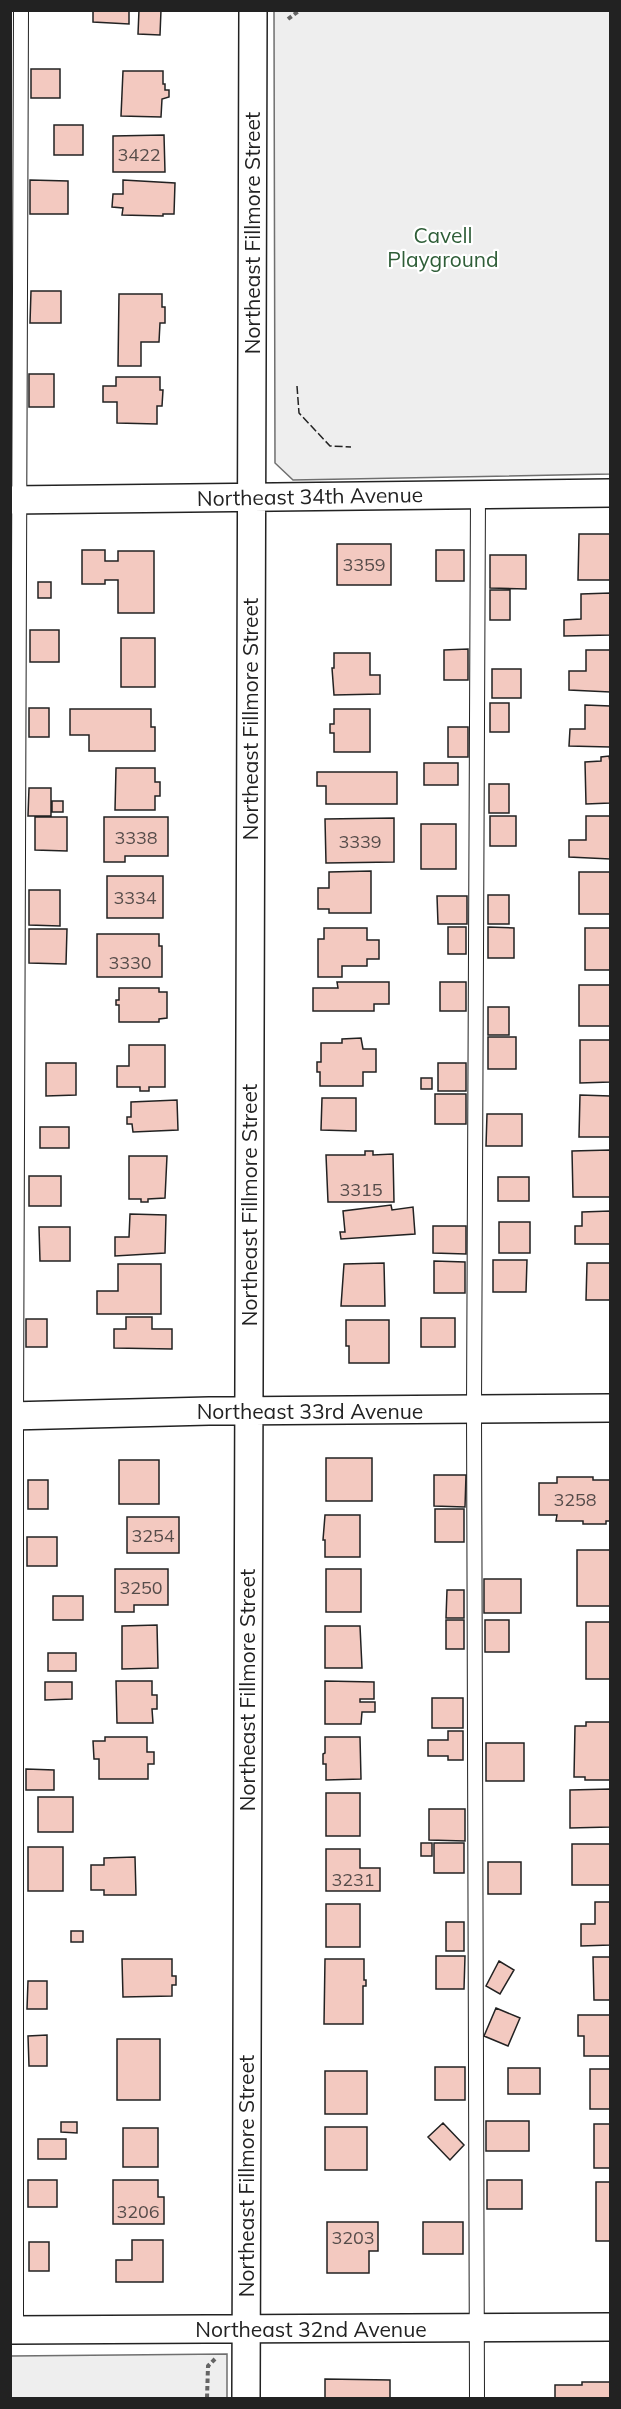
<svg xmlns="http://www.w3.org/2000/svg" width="621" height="2409" viewBox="0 0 621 2409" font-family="Mulish,sans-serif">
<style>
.green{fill:#eee;stroke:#6f6f6f;stroke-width:1.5}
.building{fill:#f3c9c0;stroke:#222;stroke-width:1.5}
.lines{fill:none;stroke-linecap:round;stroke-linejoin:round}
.lane-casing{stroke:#222;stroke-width:16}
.street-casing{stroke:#222;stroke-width:30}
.path{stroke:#646464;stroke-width:4;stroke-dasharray:4.5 3;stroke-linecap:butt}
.lane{stroke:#fff;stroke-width:14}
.street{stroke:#fff;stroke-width:27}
.fence{stroke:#222;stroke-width:1.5;stroke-dasharray:8 3;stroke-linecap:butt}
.labels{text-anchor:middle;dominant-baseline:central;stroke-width:4.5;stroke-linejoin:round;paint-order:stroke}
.number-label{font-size:18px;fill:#564c4a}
.street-label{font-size:21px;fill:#222;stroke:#fff}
.park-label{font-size:21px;fill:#2f5e38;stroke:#fff}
</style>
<rect width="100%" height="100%" fill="#fff"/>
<path class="green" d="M274,11H610V474L293,480L275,463Z
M227,2354V2398H11V2356Z"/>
<path class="building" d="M93,10H129V24L93,22Z
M139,10H161L160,35L138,34Z
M31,69H60V98H31Z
M123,71H163V84H165V90H169V97L162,99L161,117L121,116Z
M54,125H83V155H54Z
M164,135L165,172H113V136Z
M30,180L68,181V214H30Z
M123,180L175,183L174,214H163V216L122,215L123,208L112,207L113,194H123Z
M31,291H61V323H30Z
M119,294H162V307H165V323H160L159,342H141V366H118Z
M29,374H54V407H29Z
M116,377H160V390H163L162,406H157V424L117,423V402H103V386H116Z
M579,534H610V580H578Z
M337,544H391V585H337Z
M82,550H105V561H118V551H154V613H118V580H105V584H82Z
M436,550H464V581H436Z
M490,555H526V589L490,588Z
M38,582H51V598H38Z
M490,590H510V620H490Z
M610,593V635L564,636V620L581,619V594Z
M30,630H59V662H30Z
M121,638H155V687H121Z
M468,649V680H444V650Z
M586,650H610V692L569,690V671H586Z
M334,653H370V675H380V694L334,695L332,668H334Z
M492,669H521V698H492Z
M490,703H509V732H490Z
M585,705L610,706V747L569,746L570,729H585Z
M29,708H49V737H29Z
M70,709H151V727H155V751H89V735H70Z
M334,709H370V752H334V733H330V724H334Z
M448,727H468V757H448Z
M609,756L610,762V803L586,804L585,762L601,761V757Z
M424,763H458V785H424Z
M116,768H155V782H160V796H155V810H115Z
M317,772H397V804H326V786H317Z
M489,784H509V813H489Z
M29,788H51V816H28Z
M52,801H63V812H52Z
M490,816H516V846H490Z
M586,816H610V859L569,857V840H586Z
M35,817H67V851L35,850Z
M104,817H168V856H125V862H104Z
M394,818V862L326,863L325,819Z
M421,824H456V869H421Z
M371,871V913H329V909H318V888H329V872Z
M579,872H610V914H579Z
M107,876H163V918H107Z
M29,890H60V926L29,925Z
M488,895H509V924H488Z
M437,896H467V924H438Z
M448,927H466V954H448Z
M488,927L514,928V958H488Z
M324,928H367V940H379V959H367V966H342V977H318V939H324Z
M585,928H610V970H585Z
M29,929H67L66,964L29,963Z
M97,934H159V946H162V977H97Z
M337,982H389V1004H374V1011H313V988H338Z
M440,982H466V1011H440Z
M579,985H610V1026H579Z
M119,988H159V992H167V1018L159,1019V1022H119V1005H116V1000H119Z
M488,1007H509V1035H488Z
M488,1037H516V1069H488Z
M361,1038L363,1049H376V1072H363V1086H320V1072H317V1062H321V1043H342V1039Z
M580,1040H610V1082L580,1083Z
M129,1045H165V1087H149V1091H140V1087H117V1066H129Z
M46,1063H76V1095L46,1096Z
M438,1063H466V1091H438Z
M421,1078H432V1089H421Z
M435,1094H466V1124H435Z
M580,1095L610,1096V1137H579Z
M322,1098H356V1131L321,1130Z
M177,1100L178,1130L133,1132L132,1124H127V1117H131V1102Z
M487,1114H522V1146H486Z
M40,1127H69V1148H40Z
M610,1150V1197H573L572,1151Z
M365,1151H373V1155L393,1154L394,1202H328L326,1155H365Z
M129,1156H167L165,1198L148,1199V1202H141V1199H129Z
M29,1176H61V1206H29Z
M498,1177H529V1201H498Z
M391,1205L392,1210L413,1207L415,1234L341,1239L340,1232H345L343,1211Z
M610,1211V1244H575V1226H582V1212Z
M130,1214L166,1215L165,1253L115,1256V1237H129Z
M499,1222H530V1253H499Z
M433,1226H466V1254L433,1253Z
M39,1227H70V1261H40Z
M493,1260H527L526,1292H493Z
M434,1261L465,1262V1293H434Z
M384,1263L385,1306H341L344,1264Z
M587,1263H610V1300H586Z
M118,1264H161V1314H97V1291H118Z
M126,1317H152V1329H172V1349L114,1348V1329H126Z
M421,1318H455V1347H421Z
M26,1319H47V1347H26Z
M346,1320H389V1363H349V1346H346Z
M326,1458H372V1501H326Z
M119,1460H159V1504H119Z
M434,1475H466L465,1507L434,1506Z
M557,1477H593V1480H610V1521H606V1524H583V1521H556L557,1515H539V1483H557Z
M28,1480H48V1509H28Z
M435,1509H464V1542H435Z
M325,1515H360V1557H325V1540H323Z
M127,1517H179V1553H127Z
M27,1537H57V1566H27Z
M577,1550H610V1606H577Z
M115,1569H168V1605H134V1612H115Z
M326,1569H361V1612H326Z
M484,1579H521V1613H484Z
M447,1590H464V1618H446Z
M53,1596H83V1620H53Z
M446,1620H464V1649H446Z
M485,1620H509V1652H485Z
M586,1622H610V1679H586Z
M157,1625L158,1668L122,1669V1626Z
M325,1626H360L362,1668H325Z
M48,1653H76V1671H48Z
M116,1681H152V1695H157V1709H152L153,1723H117Z
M325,1681L374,1682V1699H360V1702H375V1712H362L361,1724H325Z
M45,1682H72V1699L45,1700Z
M432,1698H463V1728H432Z
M586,1722H610V1780H585V1777H574L575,1726H586Z
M448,1731H463V1760H448V1756H428V1740H448Z
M105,1737H147V1752H154V1764H148V1779H99V1759H94L93,1741H105Z
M325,1737H360L361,1779L326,1780V1764H323V1754L325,1753Z
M486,1743H524V1781H486Z
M26,1769L54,1770V1790H26Z
M610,1789V1827L570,1828V1790Z
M326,1793H360V1836H326Z
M38,1797H73V1832H38Z
M429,1809H465V1841L429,1840Z
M421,1843H432V1856H421Z
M434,1843H464V1873H434Z
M572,1844H610V1885H572Z
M28,1847H63V1891H28Z
M326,1849H360V1868H380V1891H326Z
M135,1857L136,1895H104V1890H91V1865H104V1858Z
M488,1862H521V1894H488Z
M595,1902H610V1945L581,1946V1924H595Z
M326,1904H360V1947H326Z
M446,1922H464V1951H446Z
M71,1931H83V1942H71Z
M436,1956H465L464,1989H436Z
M593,1957H610V2000H594Z
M122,1959H172V1976H176V1985H172V1996L123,1997Z
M325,1959H364V1980H366V1986H363V2024H324Z
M499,1961L514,1970L500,1994L486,1986Z
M28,1981H47V2009H27Z
M496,2008L520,2018L508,2046L484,2036Z
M578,2015H610V2056H584V2036H578Z
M47,2035V2066H29L28,2036Z
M117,2039H160V2100H117Z
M435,2067H465V2100H435Z
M508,2068H540V2094H508Z
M590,2069H610V2109H590Z
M325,2071H367V2114H325Z
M486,2121H529V2151H486Z
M61,2122H77V2133L61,2132Z
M443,2123L464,2145L450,2160L428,2137Z
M594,2124H610V2168H594Z
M325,2127H367V2170H325Z
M123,2128H158V2167H123Z
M38,2139H66V2159H38Z
M28,2180H57V2207H28Z
M113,2180H158V2197H164V2224H113Z
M487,2180H522V2209H487Z
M596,2182H610V2241H596Z
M327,2222H378V2251H369V2273H327Z
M423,2222H463V2254H423Z
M132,2240H163V2282H116V2260H132Z
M29,2242H49V2271H29Z
M325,2379L390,2380V2398H325Z
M582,2382H610V2398H555V2385H582Z"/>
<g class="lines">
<g class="lane-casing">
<path id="lane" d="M16,2330V1416L21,10
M477,2398L474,1409L478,494"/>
</g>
<g class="street-casing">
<path id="street" d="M10,500L610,493
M10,1416L209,1411L610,1408
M10,2330L610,2327
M246,2398L253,10"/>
</g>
<path class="path" d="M288,19L300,10
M207,2398L208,2366L215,2359"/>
<use href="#lane" class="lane"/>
<use href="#street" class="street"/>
<path class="fence" d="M297,386L299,413L330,446L351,447"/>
</g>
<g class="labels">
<g class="number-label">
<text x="139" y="154">3422</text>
<text x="364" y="564">3359</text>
<text x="136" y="837">3338</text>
<text x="360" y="841">3339</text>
<text x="135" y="897">3334</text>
<text x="130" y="962">3330</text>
<text x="361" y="1189">3315</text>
<text x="575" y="1499">3258</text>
<text x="153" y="1535">3254</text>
<text x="141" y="1587">3250</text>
<text x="353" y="1879">3231</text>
<text x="138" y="2211">3206</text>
<text x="353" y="2237">3203</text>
</g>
<g class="street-label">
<text transform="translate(252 233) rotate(-90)">Northeast Fillmore Street</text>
<text transform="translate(310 496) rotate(-1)">Northeast 34th Avenue</text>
<text transform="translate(250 719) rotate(-90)">Northeast Fillmore Street</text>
<text transform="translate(249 1205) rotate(-90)">Northeast Fillmore Street</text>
<text x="310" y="1411">Northeast 33rd Avenue</text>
<text transform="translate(247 1690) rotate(-90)">Northeast Fillmore Street</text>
<text transform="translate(246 2176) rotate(-90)">Northeast Fillmore Street</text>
<text x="311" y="2329">Northeast 32nd Avenue</text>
</g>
<g class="park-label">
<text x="443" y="235">Cavell<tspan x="443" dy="24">Playground</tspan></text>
</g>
</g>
<rect width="621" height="2409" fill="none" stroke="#222222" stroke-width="24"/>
</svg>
